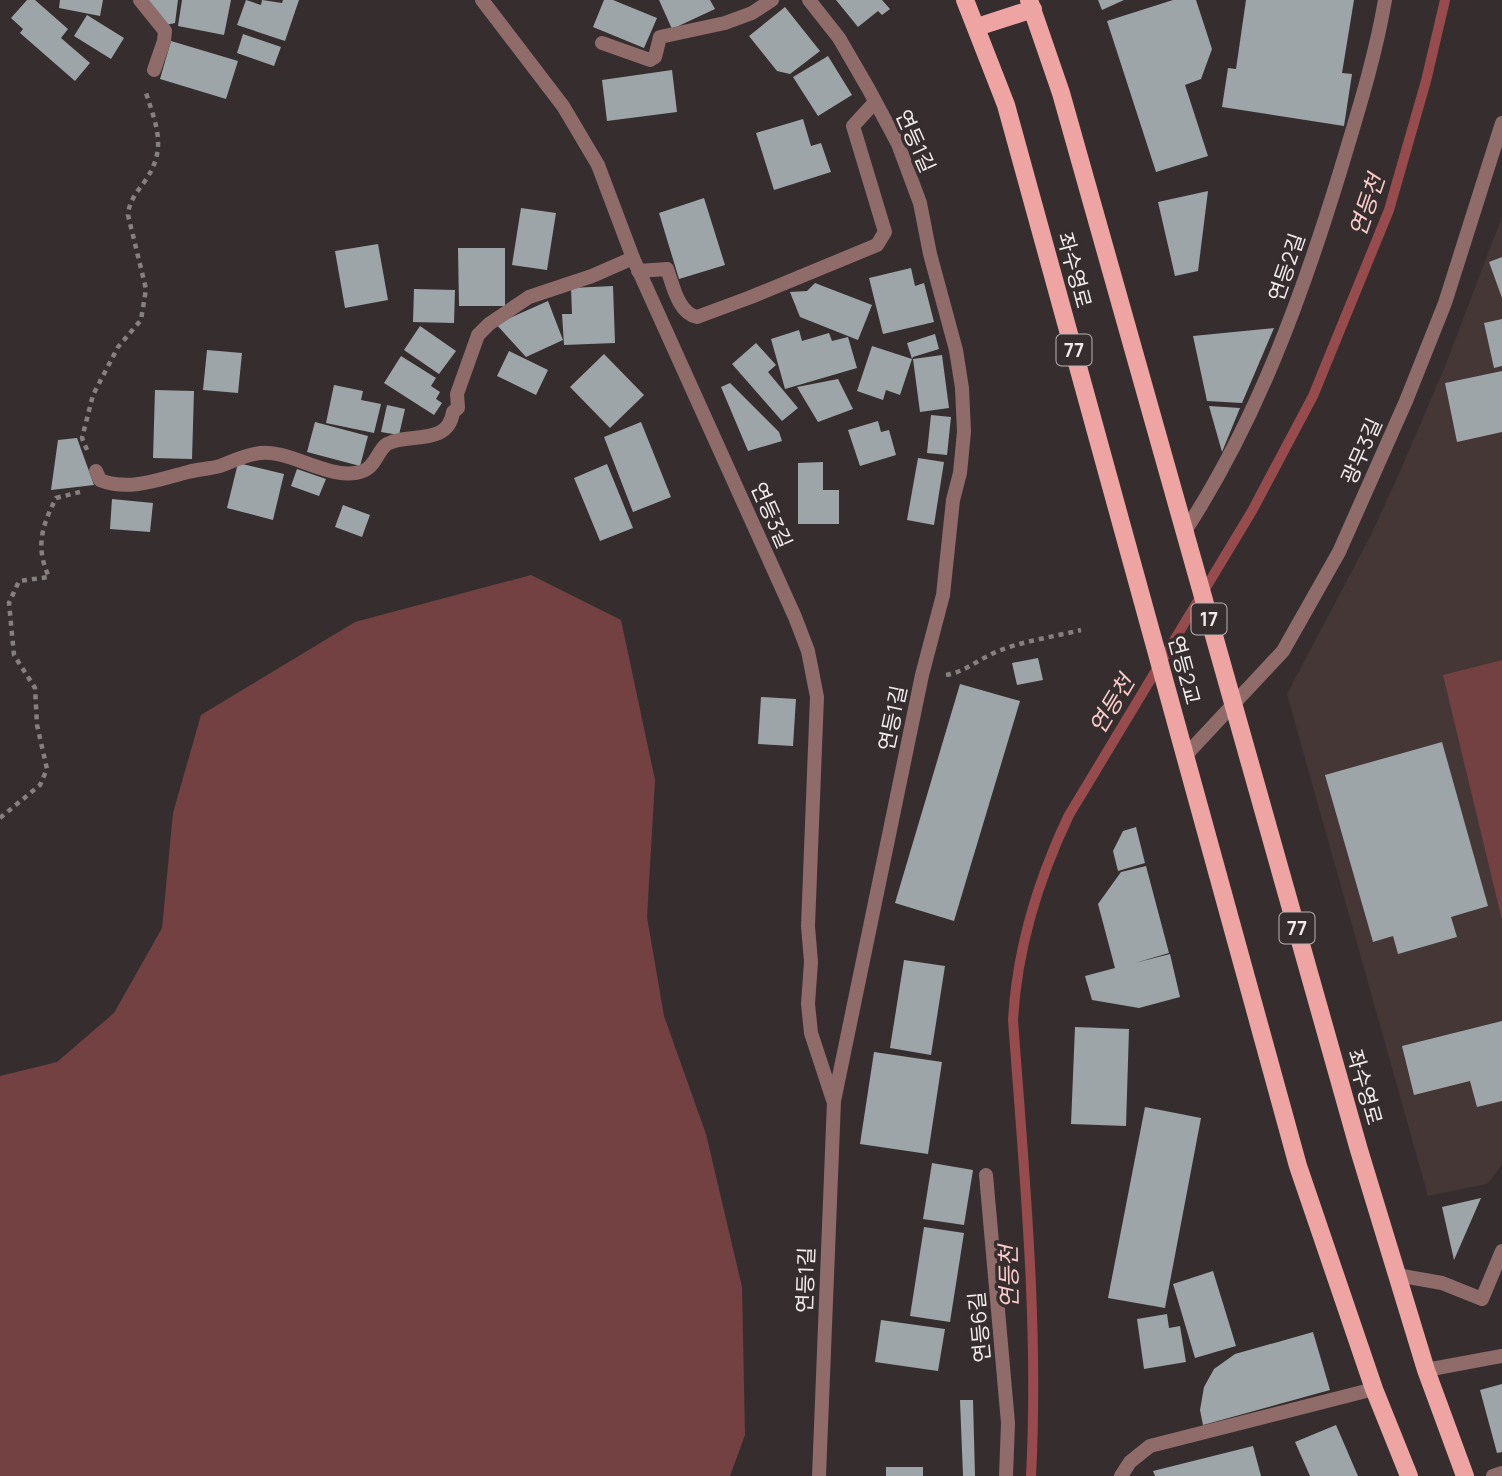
<svg xmlns="http://www.w3.org/2000/svg" width="1502" height="1476" viewBox="0 0 1502 1476" font-family="Manrope,'Noto Sans KR',sans-serif">
<style>
.built{fill:#453736}
.green{fill:#734141}
.lines{fill:none;stroke-linecap:round;stroke-linejoin:round}
.stream{stroke:#974b4c;stroke-width:10}
.building{fill:#9da5a9}
.path{stroke:#86807f;stroke-width:4.5;stroke-dasharray:5 5;stroke-linecap:butt}
.lane{stroke:#8f6b6a;stroke-width:14}
.street{stroke:#8f6b6a;stroke-width:14}
.primary{stroke:#eda4a3;stroke-width:18}
.labels{text-anchor:middle;dominant-baseline:central;stroke-width:7;stroke-linejoin:round;paint-order:stroke}
.shield{fill:#362e2e;stroke:#b9b3b2;stroke-width:2}
.shield-label{font-size:19px;font-weight:bold;fill:#f1eceb}
.street-label{font-size:21px;fill:#f1eceb;stroke:#362e2e}
.water-label{font-size:23px;font-style:italic;fill:#facbca;stroke:#362e2e}
</style>
<rect width="100%" height="100%" fill="#362e2e"/>
<path class="built" d="M1502,217V1165L1487,1184L1428,1196L1287,694L1370,537L1399,474L1444,369Z"/>
<path class="green" d="M531,575L621,620L655,780L647,917L664,1016L706,1134L742,1287L745,1435L730,1476H0V1076L57,1062L114,1013L162,928L173,813L201,715L355,622Z
M1502,660V920L1443,675Z"/>
<g class="lines">
<path class="stream" d="M1031,1476C1039,1324 1024,1171 1013,1020C1017,948 1038,880 1069,815L1252,511L1313,396L1389,210L1426,81L1445,0"/>
</g>
<path class="building" d="M27,0H35L68,29L61,38L90,63L75,81L20,33L23,29L11,18Z
M60,0H103L100,16L59,8Z
M143,0H178L175,23L166,25Z
M182,0H231L224,35L178,26Z
M246,0L261,5L262,0L282,3L283,0H299L285,41L237,25Z
M604,0H613L657,18L644,48L593,27Z
M659,0H710L715,9L672,29Z
M836,0H882L890,9L882,15L878,11L858,27Z
M1098,0H1124L1102,10Z
M1173,0H1196L1212,49L1201,79L1185,85L1208,156L1156,172L1107,21Z
M1246,0H1354L1342,73L1352,74L1344,126L1222,107L1228,68L1236,69Z
M785,7L820,51L790,74L777,71L749,36Z
M87,15L124,38L111,59L74,36Z
M243,34L281,47L274,66L237,53Z
M171,41L238,61L226,99L160,79Z
M828,56L852,95L818,116L793,77Z
M672,70L677,112L607,121L602,80Z
M803,119L811,146L821,143L831,172L774,190L756,133Z
M1208,191L1198,271L1175,276L1158,202Z
M704,198L725,265L679,279L659,213Z
M521,208L556,213L547,270L512,265Z
M378,244L388,300L345,308L335,251Z
M458,248H505V306H459Z
M1502,257V298L1489,262Z
M911,268L915,286L924,283L934,322L883,334L869,278Z
M815,283L872,305L858,340L800,317L790,292L807,291Z
M613,286L615,343L564,345L562,314H572L571,288Z
M414,289L455,290L454,323L413,322Z
M548,301L563,340L526,357L496,324Z
M1502,319V366L1494,368L1484,323Z
M420,326L456,351L439,374L404,350Z
M1274,328L1242,403L1207,401L1193,336Z
M799,330L802,341L829,333L832,341L848,337L857,368L785,389L771,339Z
M935,334L939,349L913,357L912,359L907,343Z
M756,343L776,365L768,372L798,408L782,421L732,364Z
M872,346L912,359L900,395L886,390L883,400L857,391Z
M207,350L242,353L238,393L203,390Z
M509,351L548,370L536,395L497,376Z
M604,354L644,395L610,428L570,387Z
M942,355L949,408L920,412L913,359Z
M401,356L436,378L431,386L440,392L436,399L442,403L434,415L384,383Z
M1502,371V432L1457,442L1445,383Z
M838,379L853,409L818,422L797,387Z
M730,383L779,432L782,441L748,451L721,387Z
M334,385L363,391L361,400L381,404L374,433L326,423Z
M155,390L194,391L192,459L153,458Z
M387,405L405,409L399,435L381,432Z
M1209,406L1240,408L1222,452Z
M931,415L951,417L947,455L927,453Z
M878,421L881,432L889,430L896,455L860,466L848,430Z
M315,422L368,436L360,466L307,452Z
M641,422L671,497L633,512L604,437Z
M77,438L94,485L51,490L58,440Z
M918,458L944,462L934,525L907,520Z
M823,462V490H839V524H798V463Z
M238,463L284,474L273,520L227,508Z
M607,464L633,528L600,541L574,478Z
M297,469L326,479L319,496L291,486Z
M112,499L153,503L150,532L110,529Z
M343,505L370,515L362,537L335,527Z
M1038,658L1043,680L1017,685L1012,663Z
M960,684L1020,701L954,921L895,903Z
M761,697L796,699L793,746L758,744Z
M1442,742L1488,906L1451,917L1457,937L1398,954L1393,936L1373,942L1325,775Z
M1136,827L1145,863L1118,871L1113,851L1123,831Z
M1146,866L1169,953L1135,963L1170,954L1180,997L1139,1008L1092,1000L1085,976L1115,968L1098,904L1121,872Z
M904,960L945,966L931,1055L890,1048Z
M1502,1021V1101L1477,1107L1470,1081L1414,1095L1402,1046Z
M1075,1027L1129,1029L1126,1126L1071,1124Z
M874,1052L942,1062L928,1154L860,1144Z
M1145,1107L1201,1118L1165,1308L1108,1298Z
M932,1163L973,1170L964,1225L923,1219Z
M1481,1198L1454,1260L1442,1207Z
M924,1227L964,1233L950,1322L910,1316Z
M1213,1271L1236,1346L1195,1358L1173,1284Z
M1167,1314L1169,1328L1180,1326L1186,1362L1144,1369L1137,1319Z
M881,1320L945,1329L938,1371L875,1362Z
M1313,1332L1330,1390L1203,1425L1200,1410L1204,1387L1214,1369L1235,1354Z
M1502,1384V1452L1497,1453L1480,1390Z
M960,1400H973L975,1476H963Z
M1336,1425L1358,1476H1310L1295,1442Z
M1253,1446L1261,1476H1155L1153,1471Z
M886,1467H923V1476H886Z"/>
<g class="lines">
<path class="path" d="M87,450L82,438L93,395L118,347L141,320L146,289L128,215C129,201 137,192 145,181C167,149 157,127 146,93
M946,675C965,672 979,659 996,652C1022,641 1053,637 1081,630
M0,818L40,785L47,769L37,725L35,688L14,655L9,603L19,581L49,577C35,547 42,526 56,498L80,492"/>
<path class="lane" d="M140,0L165,31L164,41L154,70
M602,43L650,60L655,57L660,37L725,23L752,13L772,0
M638,271L667,269C673,285 678,313 697,317L751,297L877,245L885,232L853,126L875,102
M96,471L100,480C129,492 160,479 188,472C199,469 209,469 220,466C233,461 245,455 260,453C290,449 333,483 363,471C376,466 377,451 387,444C408,432 448,447 453,412L458,408L457,394L478,335L489,324L529,297L592,276L633,258
M1397,1275L1442,1283L1482,1299L1502,1251
M1493,1476L1502,1473"/>
<path class="street" d="M482,0L563,106L598,165L633,258L795,617L808,651L817,697L808,926L811,962L808,1004L811,1033L833,1100
M809,0L839,38L868,88L898,144L920,203L930,254L956,350L962,388L964,432L960,473L953,500L943,595L922,675L834,1101L819,1476
M1185,531C1256,422 1301,299 1339,175C1356,118 1375,59 1385,0
M1185,756L1283,651L1339,552L1406,401L1445,303L1502,123
M986,1175L1008,1423L1006,1476
M1426,1370L1502,1356
M1121,1476L1130,1462L1150,1446L1374,1389"/>
<path class="primary" d="M965,0L1006,105L1298,1166L1374,1389L1409,1476
M1029,0L1061,93L1359,1150L1426,1370L1465,1476
M977,27L1033,9"/>
</g>
<g class="labels">
<g class="shield">
<rect x="1056.5" y="334.5" width="35" height="31" rx="5"/>
<rect x="1191.5" y="603.5" width="35" height="31" rx="5"/>
<rect x="1279.5" y="912.5" width="35" height="31" rx="5"/>
</g>
<g class="shield-label">
<text x="1074" y="350">77</text>
<text x="1209" y="619">17</text>
<text x="1297" y="928">77</text>
</g>
<g class="street-label">
<text transform="translate(916 141) rotate(66)">연등1길</text>
<text transform="translate(1286 267) rotate(-71)">연등2길</text>
<text transform="translate(1075 270) rotate(75)">좌수영로</text>
<text transform="translate(1361 451) rotate(-66)">광무3길</text>
<text transform="translate(772 515) rotate(66)">연등3길</text>
<text transform="translate(1185 670) rotate(75)">연등2교</text>
<text transform="translate(892 718) rotate(-78)">연등1길</text>
<text transform="translate(1365 1087) rotate(74)">좌수영로</text>
<text transform="translate(805 1280) rotate(-88)">연등1길</text>
<text transform="translate(979 1327) rotate(-95)">연등6길</text>
</g>
<g class="water-label">
<text transform="translate(1366 205) rotate(-71)">연등천</text>
<text transform="translate(1111 704) rotate(-59)">연등천</text>
<text transform="translate(1008 1277) rotate(-91)">연등천</text>
</g>
</g>
</svg>
